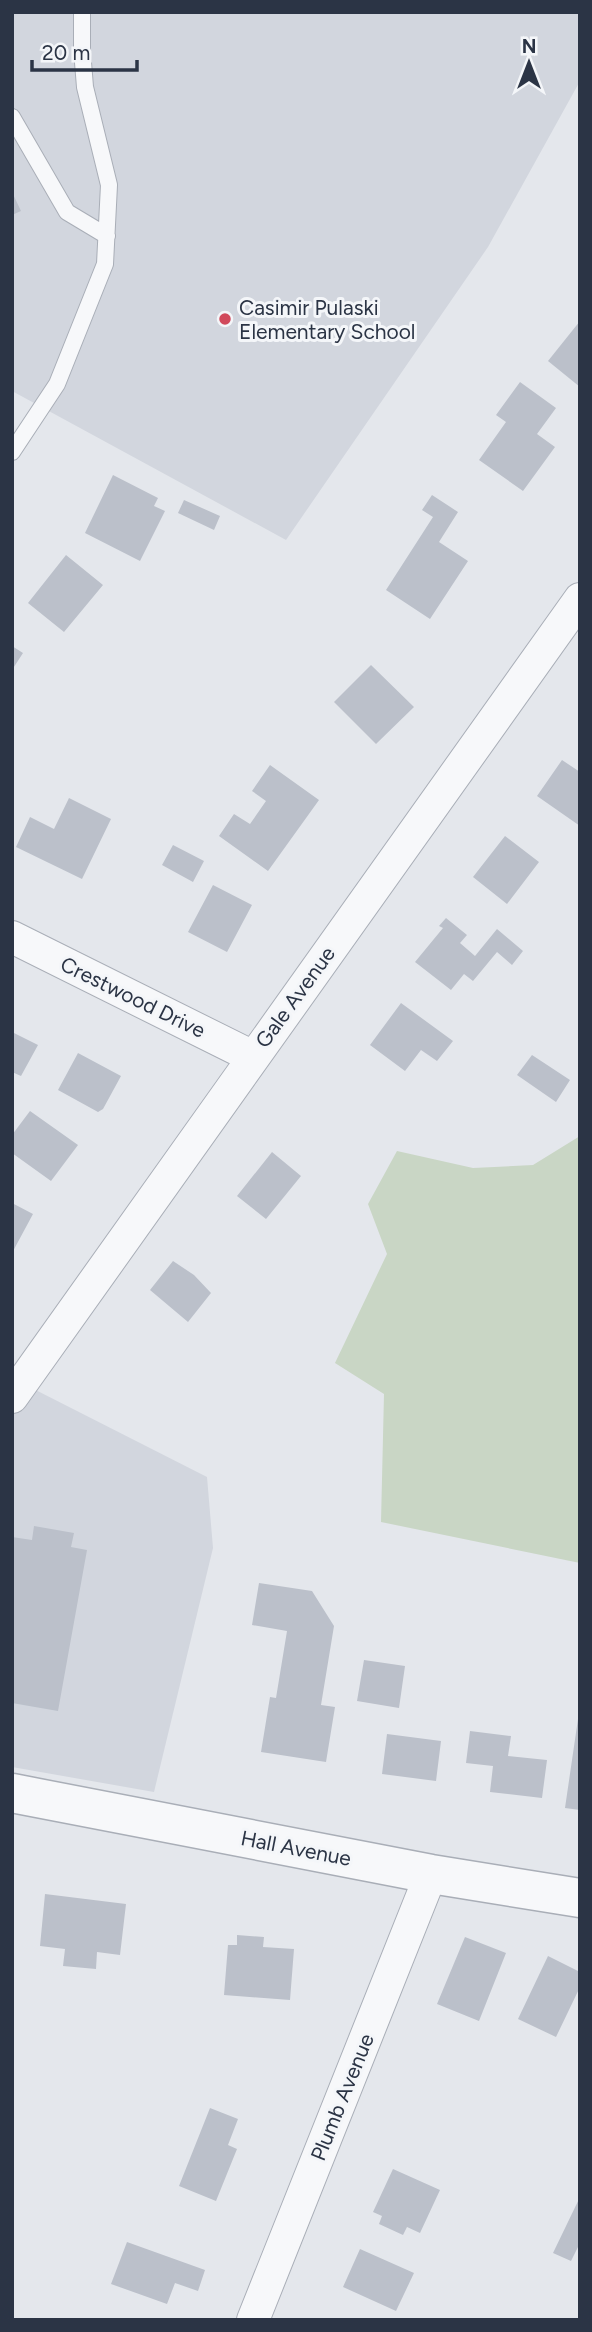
<svg xmlns="http://www.w3.org/2000/svg" width="592" height="2332" viewBox="0 0 592 2332" font-family="Figtree,sans-serif">
<style>
.built{fill:#d2d6de}
.green{fill:#c9d6c5}
.building{fill:#bbc0ca}
.lines{fill:none;stroke-linecap:round;stroke-linejoin:round}
.service-casing{stroke:#a9aeb7;stroke-width:18}
.minor-casing{stroke:#a9aeb7;stroke-width:34}
.tertiary-casing{stroke:#a9aeb7;stroke-width:41}
.service{stroke:#f7f8fa;stroke-width:16}
.minor{stroke:#f7f8fa;stroke-width:32}
.tertiary{stroke:#f7f8fa;stroke-width:38}
.poi-dot{fill:#d1495b;stroke:#f4f6f9;stroke-width:2.5}
.labels{text-anchor:middle;dominant-baseline:central;stroke-width:6;stroke-linejoin:round;paint-order:stroke}
.poi-label{font-size:21px;fill:#2b3445;stroke:#f4f6f9;text-anchor:start}
.street-label{font-size:21px;fill:#2b3445;stroke:#f4f6f9}
</style>
<rect width="100%" height="100%" fill="#e4e7ec"/>
<path class="built" d="M12,12H580V81L488,247L286,540L12,391Z
M12,1378L207,1477L213,1548L154,1792L12,1767Z"/>
<path class="green" d="M580,1136V1563L381,1522L384,1394L335,1363L387,1254L368,1204L397,1151L473,1168L533,1165Z"/>
<path class="building" d="M12,192L21,211L12,215Z
M580,321V387L548,361Z
M520,382L556,408L537,434L555,447L523,491L479,460L506,422L496,415Z
M113,475L158,498L154,506L165,511L140,561L85,533Z
M432,495L458,512L439,542L468,561L430,619L386,590L433,517L422,510Z
M184,500L220,516L214,530L178,513Z
M66,555L103,585L64,632L28,603Z
M12,646L23,653L12,670Z
M371,665L414,707L376,744L334,702Z
M562,760L580,772V826L537,796Z
M270,765L319,800L268,871L219,836L234,814L250,824L266,801L252,791Z
M69,798L111,819L82,879L16,847L30,817L54,829Z
M505,836L539,862L507,904L473,877Z
M173,845L204,861L193,882L162,865Z
M213,885L252,905L227,952L188,932Z
M446,918L467,935L460,943L475,956L497,929L523,951L512,965L497,952L473,981L464,974L451,990L415,962L443,928L439,926Z
M401,1003L453,1041L437,1061L421,1050L405,1071L370,1045Z
M12,1032L38,1045L21,1076L12,1072Z
M78,1053L121,1076L103,1109L98,1112L58,1090Z
M532,1055L570,1080L556,1102L517,1075Z
M30,1111L78,1145L51,1181L12,1153V1135Z
M272,1152L301,1176L266,1219L237,1196Z
M12,1203L33,1214L12,1253Z
M173,1261L194,1275L211,1293L188,1322L150,1290Z
M34,1526L74,1533L71,1547L87,1550L58,1711L12,1703V1537L32,1540Z
M259,1583L312,1591L334,1626L321,1705L335,1707L326,1762L261,1752L270,1697L276,1698L287,1631L252,1625Z
M364,1660L405,1666L399,1708L357,1701Z
M578,1719H580V1810L565,1808Z
M470,1731L511,1736L508,1756L547,1760L542,1798L490,1792L493,1766L466,1763Z
M387,1734L441,1741L436,1781L382,1774Z
M45,1894L126,1904L120,1955L97,1952L96,1969L63,1966L65,1949L40,1946Z
M237,1935L264,1937L263,1947L294,1949L290,2000L224,1995L228,1945H237Z
M465,1937L506,1953L479,2021L437,2004Z
M548,1956L580,1972V1987L556,2037L518,2019Z
M210,2108L238,2119L228,2145L237,2149L216,2201L179,2186Z
M393,2169L440,2190L420,2233L407,2227L403,2235L379,2224L382,2216L373,2212Z
M580,2197V2243L571,2261L553,2253Z
M127,2242L205,2270L198,2291L175,2283L167,2304L111,2284Z
M360,2249L414,2273L396,2311L343,2287Z"/>
<g class="lines">
<g class="service-casing">
<path id="service" d="M12,117L67,212L107,236
M12,452L57,384L105,264L109,185L85,87L82,50V12"/>
</g>
<g class="minor-casing">
<path id="minor" d="M12,937L253,1057
M12,1397L580,599
M253,2320L431,1874"/>
</g>
<g class="tertiary-casing">
<path id="tertiary" d="M12,1793L431,1874L580,1898"/>
</g>
<use href="#service" class="service"/>
<use href="#minor" class="minor"/>
<use href="#tertiary" class="tertiary"/>
</g>
<circle class="poi-dot" cx="225" cy="319" r="7"/>
<g class="labels">
<g class="poi-label">
<text x="239" y="307">Casimir Pulaski<tspan x="239" dy="24">Elementary School</tspan></text>
</g>
<g class="street-label">
<text transform="translate(133 997) rotate(26)">Crestwood Drive</text>
<text transform="translate(295 997) rotate(-54)">Gale Avenue</text>
<text transform="translate(296 1848) rotate(11)">Hall Avenue</text>
<text transform="translate(342 2097) rotate(-68)">Plumb Avenue</text>
</g>
</g>
<rect width="592" height="2332" fill="none" stroke="#2b3445" stroke-width="28"/>
<g transform="translate(529 63)" stroke="#f4f6f9" stroke-width="5" paint-order="stroke">
<path d="M0-5L12 26L0 18L-12 26Z" fill="#2b3445"/>
<text y="-10" font-size="19" font-weight="bold" text-anchor="middle" fill="#2b3445">N</text>
</g>
<path d="M32 60v10h105v-10" fill="none" stroke="#2b3445" stroke-width="3.5"/>
<text x="42" y="60" font-size="21" fill="#2b3445" stroke="#f4f6f9" stroke-width="5" paint-order="stroke">20 m</text>
</svg>
